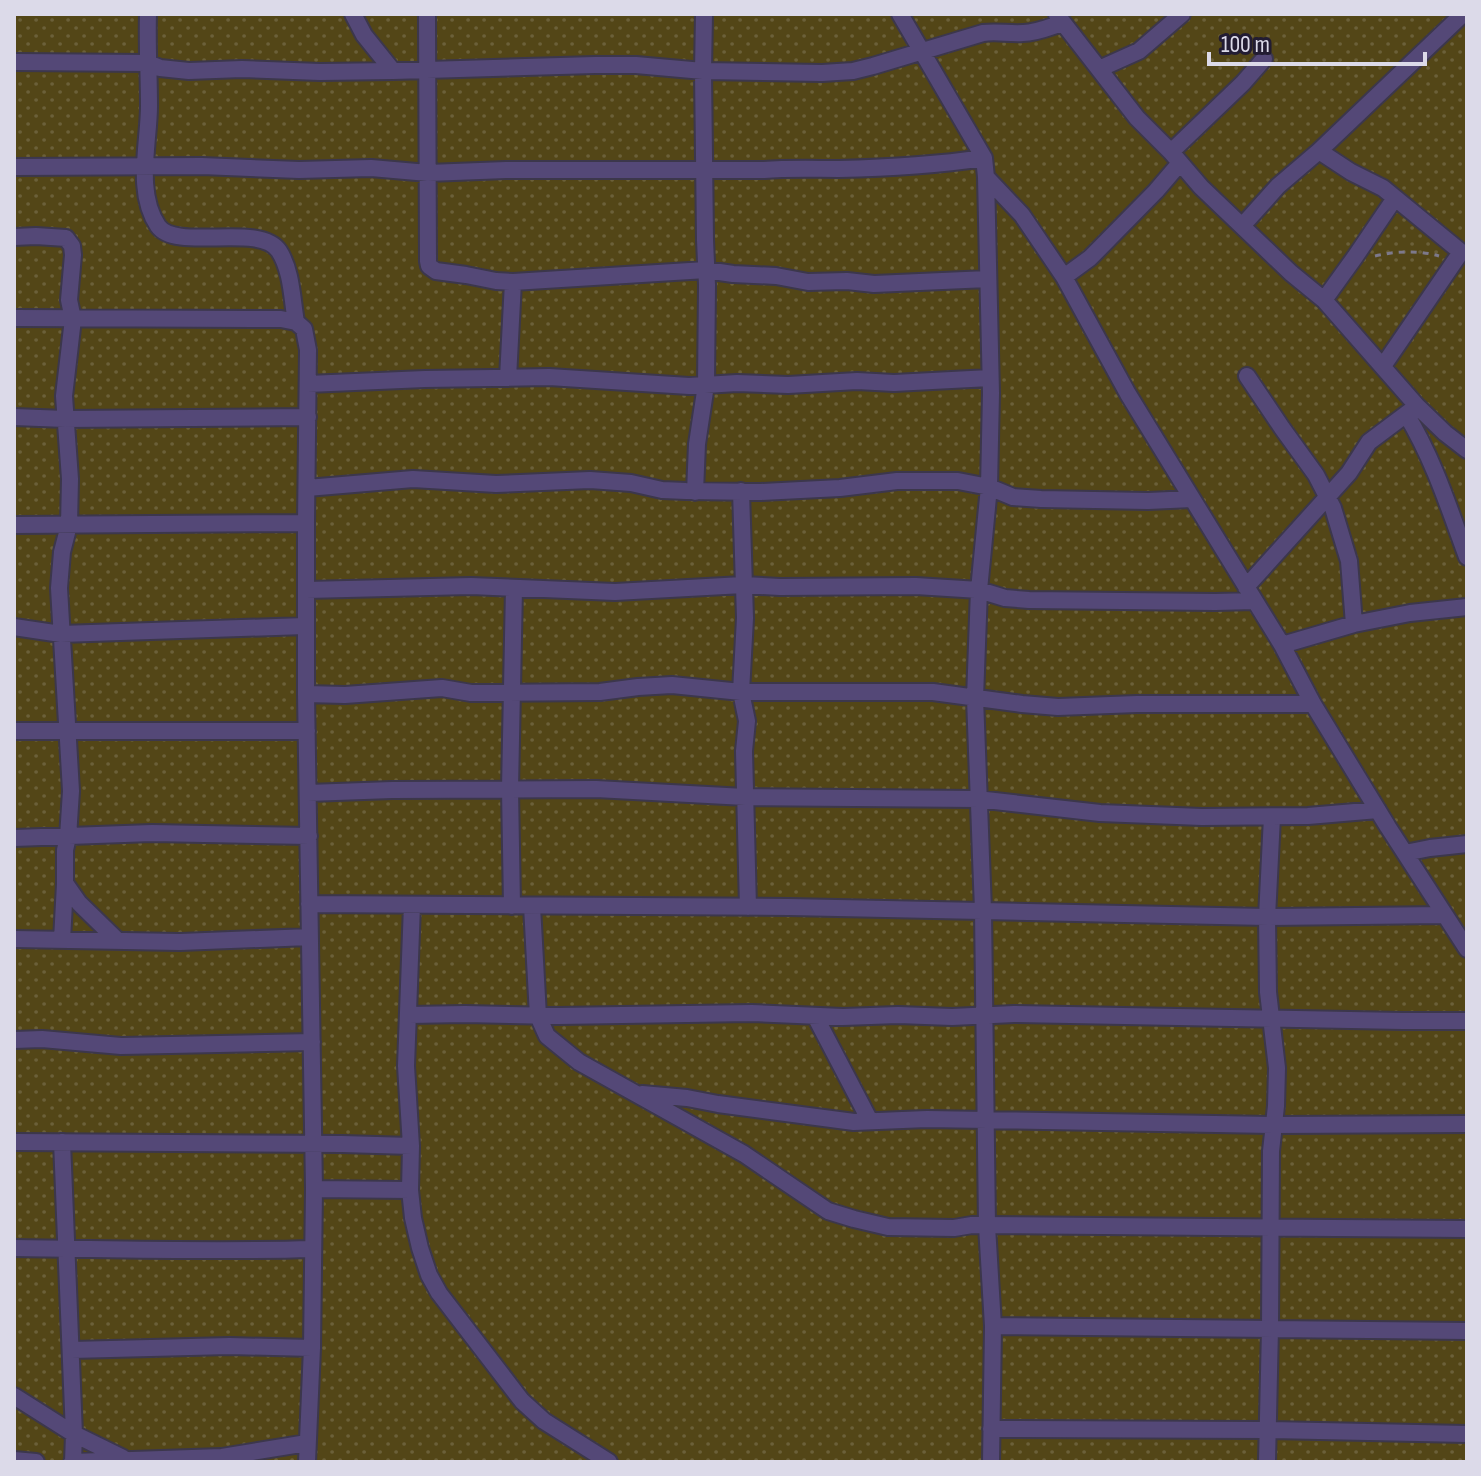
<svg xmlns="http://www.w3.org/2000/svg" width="1481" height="1476" viewBox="0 0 1481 1476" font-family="'Sofia Sans Condensed',sans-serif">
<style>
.grass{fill:url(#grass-dots)}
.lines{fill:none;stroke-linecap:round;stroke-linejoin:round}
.minor-casing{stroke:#3c374c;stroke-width:20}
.path{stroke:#7d798b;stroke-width:3;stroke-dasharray:6 6;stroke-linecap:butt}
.minor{stroke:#544877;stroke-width:16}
</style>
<defs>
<pattern id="grass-dots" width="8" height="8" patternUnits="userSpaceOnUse" patternTransform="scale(2)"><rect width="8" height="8" fill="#534617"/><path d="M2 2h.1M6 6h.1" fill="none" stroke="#6b6039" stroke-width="1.8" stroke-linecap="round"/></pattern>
</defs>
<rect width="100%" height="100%" fill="#221c32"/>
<path class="grass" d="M14,14H1467V1462H14Z"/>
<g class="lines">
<g class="minor-casing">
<path id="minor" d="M148,14C147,45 149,75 149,106C149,143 135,192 158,226C176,252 260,222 279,251C292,271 292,300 296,322
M353,14L364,35L393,71
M427,14L428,261L429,266L436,271L466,275L496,281L513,282L706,270L733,274L776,276L808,282L847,281L874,284L988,279
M900,14L984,158L986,177L991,393L989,487L979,590L975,698L983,910L987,1226L993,1326L991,1462
M1057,15L1137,118L1171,152L1201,187L1291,273L1324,300L1417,406L1445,433L1467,450
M14,62L148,63L160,68L189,71L242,69L320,72L393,71L595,65H636L703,71L822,73L853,71L873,66L983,33C997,31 1009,34 1023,33C1036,33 1050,27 1062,23
M1099,69L1139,51L1182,14
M1319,151L1463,14
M1171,152L1243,83L1264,59
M14,167L202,166L299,170L371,168L428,173L506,170H764C789,168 814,169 839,169C887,168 936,165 984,158
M986,177L1022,215L1064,277L1128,394L1282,645L1313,704L1388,827L1467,949
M1243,225L1278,186L1319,151L1351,172L1383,188L1461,252L1383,366
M14,237L36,236L66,238L72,246L73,255L69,300L73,319L64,396L70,479L69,525L62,552L59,588L71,791L68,837L65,850V883L79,903L118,941
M1064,277L1090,258L1156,191L1180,163
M1324,300L1355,257L1395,198
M14,318L281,319L296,322L304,329L308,350L306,523V694L314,1189L312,1348L307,1462
M1247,376L1282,428L1316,475L1333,508L1349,561L1354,624
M508,378L513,282
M308,384L425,379L549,377L689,386L737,383L788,385L857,381L894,383L990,378
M1406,414C1433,458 1449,508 1467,557
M14,417L65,419L308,417
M307,488L413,479L496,484L590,480L631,483L662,490L686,491L761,492L840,488L897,481H958L989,487L1013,497L1041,499L1148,501L1192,499
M741,491L745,618L741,692L747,721L744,751L748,907
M695,492L697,444L706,385L707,285L705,240L703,71L704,14
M14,525L306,523
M1246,587L1349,473L1369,442L1417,406
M306,590L471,586L615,592L743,585L780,587L916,586L979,590L1005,598L1029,600L1215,602L1255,601
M14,627L61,634L305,626
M1282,645L1354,624L1410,613L1467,607
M306,694L345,695L442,688L471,693L600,692L638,687L672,685L741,692H933L1022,704L1058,707L1137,704H1313
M14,731H307
M308,793L392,790L596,789L745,797L977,799L1100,813L1202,817L1308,816L1378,810
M14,838L152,833L309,836
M1405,853L1430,848L1467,844
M309,904L789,907L1267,917L1444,915
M412,905L406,1066L411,1146L410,1190L413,1218L420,1248L429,1275L439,1293L522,1401L544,1421L609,1462
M512,906L510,789L514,588
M532,906L538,1016L547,1036L579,1062L744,1154L828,1211L854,1219L888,1227L954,1228L972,1225L1467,1229
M14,939L180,942L309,937
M62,940L65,884
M409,1015L465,1014L558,1016L752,1013L843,1017L898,1015L952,1017L1014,1014L1403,1021H1467
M815,1016L870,1121
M14,1040L42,1039L121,1046L312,1042
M642,1094L687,1098L718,1104L854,1122L927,1119L1274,1125L1467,1124
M14,1142L342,1144L411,1146
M62,1142L74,1434L73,1462
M314,1189L410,1190
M14,1248C114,1249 214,1252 313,1249
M993,1326L1467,1331
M71,1350L230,1346L312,1348
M14,1396L74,1434L123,1458
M991,1429L1267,1430L1467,1434
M14,1460L36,1462
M72,1462L222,1457L307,1443
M1267,1462L1270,1328L1271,1151L1276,1106L1277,1068L1268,992L1267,917L1272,817"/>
</g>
<path class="path" d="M1375,256C1396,251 1418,250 1439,256"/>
<use href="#minor" class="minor"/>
</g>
<rect width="1481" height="1476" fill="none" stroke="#dcdae9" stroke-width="32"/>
<path d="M1209 52v12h216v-12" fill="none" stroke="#dcdae9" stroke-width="4"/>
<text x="1221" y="52" font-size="24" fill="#dcdae9" stroke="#221c32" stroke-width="6" paint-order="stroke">100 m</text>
</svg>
